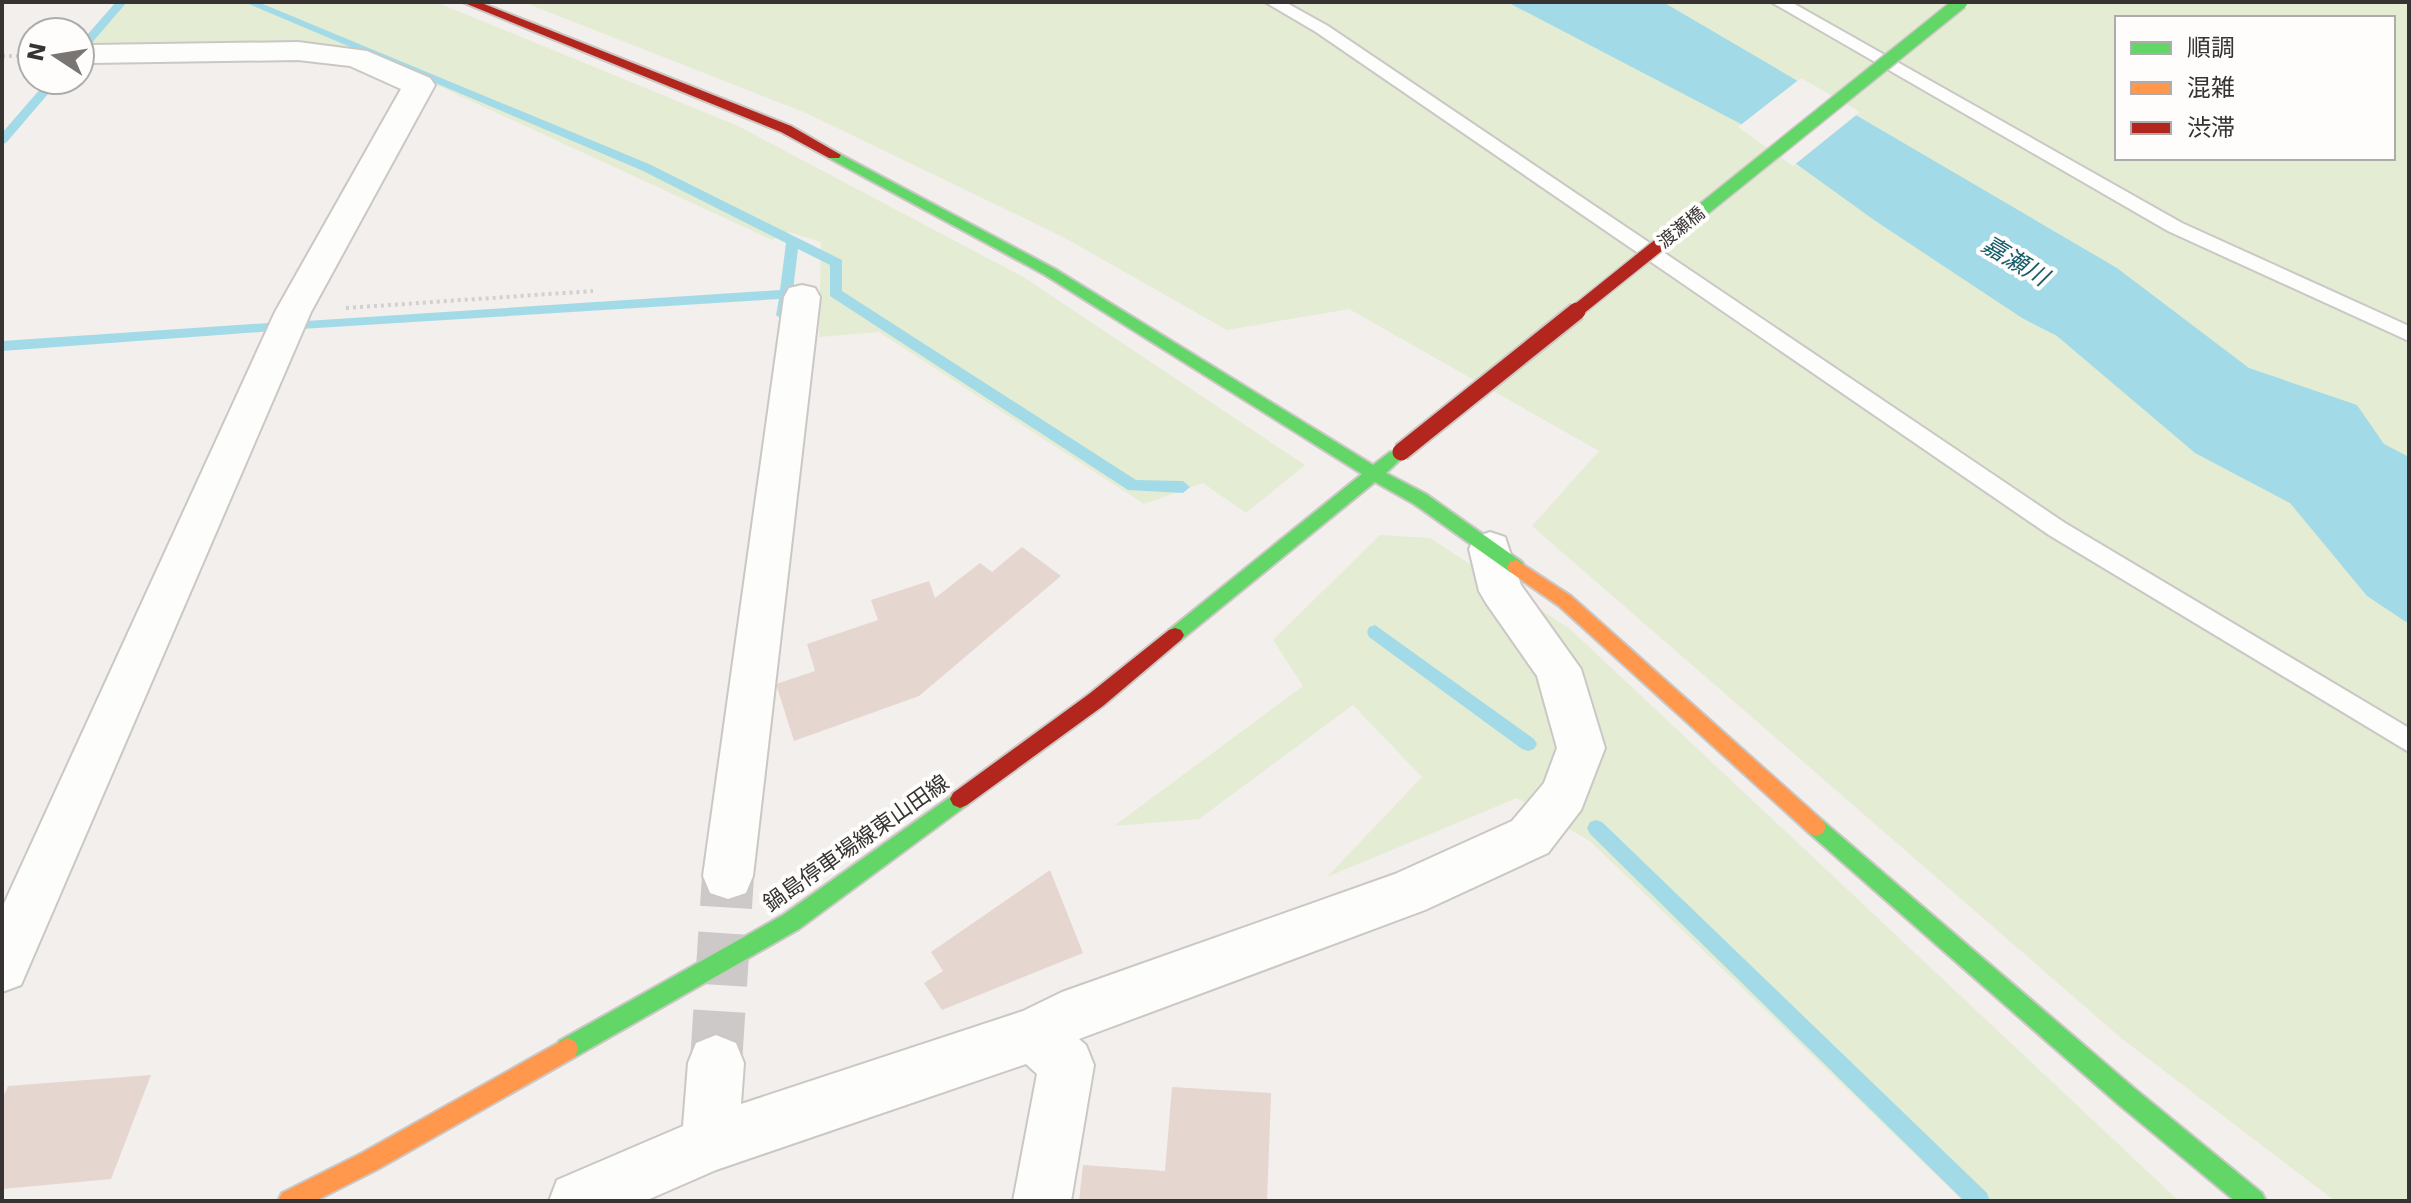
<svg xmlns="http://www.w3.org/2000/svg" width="2411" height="1203" viewBox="0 0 2411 1203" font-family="'DejaVu Sans','Noto Sans JP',sans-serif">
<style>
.green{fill:#e5ecd4;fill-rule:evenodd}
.water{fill:#a2dbe7}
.pier{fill:#f3efed}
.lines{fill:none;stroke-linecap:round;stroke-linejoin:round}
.stream{fill:#a2dbe7;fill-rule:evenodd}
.building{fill:#e5d6d0}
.street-tunnel{stroke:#cdc9c8;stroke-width:52;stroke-dasharray:52 26;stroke-linecap:butt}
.lane-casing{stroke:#cac7c5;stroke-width:4}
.street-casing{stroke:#cac7c5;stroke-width:4}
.fast-casing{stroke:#cac7c5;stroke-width:4}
.slow-casing{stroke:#cac7c5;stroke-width:4}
.jam-casing{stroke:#cac7c5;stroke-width:4}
.path{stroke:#d2d0d0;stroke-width:4;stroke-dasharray:3 4;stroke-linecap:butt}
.lane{fill:#fdfdfc;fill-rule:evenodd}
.street{fill:#fdfdfc;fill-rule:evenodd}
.fast{fill:#63d668;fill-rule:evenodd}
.slow{fill:#ff974d;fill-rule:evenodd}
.jam{fill:#b3261e;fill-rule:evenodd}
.fast-bridge-casing{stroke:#cac7c5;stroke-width:16;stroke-linecap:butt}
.jam-bridge-far1-casing{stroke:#cac7c5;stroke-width:16;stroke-linecap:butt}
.jam-bridge-casing{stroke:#cac7c5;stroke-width:21;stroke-linecap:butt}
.fast-bridge{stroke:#63d668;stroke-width:13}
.jam-bridge-far1{stroke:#b3261e;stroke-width:13}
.jam-bridge{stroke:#b3261e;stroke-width:17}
.labels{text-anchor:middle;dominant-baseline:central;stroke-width:8;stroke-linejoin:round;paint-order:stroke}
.far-street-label{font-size:18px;fill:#363332;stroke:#fefdfc}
.street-label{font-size:22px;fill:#363332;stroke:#fefdfc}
.water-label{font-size:24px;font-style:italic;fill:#175c6a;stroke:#fefdfc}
</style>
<rect width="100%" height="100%" fill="#f3efed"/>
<path class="green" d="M116,2H436L738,126L1025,278L1305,465L1246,513L1203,483L1144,504L879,332L819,337L821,242L788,232L772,240L443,88L341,46L80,45Z
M523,2H2409V1201H2335L2121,1038L1532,526L1599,451L1349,309L1227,330L1063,237L806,113ZM2117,18H2393V158H2117Z
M1380,535L1430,538L1570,629L2179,1201H1963L1591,842L1517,798L1327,877L1422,777L1353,705L1199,819L1114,826L1303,686L1273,640Z"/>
<path class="water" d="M1507,2H1663L2117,268L2249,368L2357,405L2384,444L2409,457V624L2367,596L2290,503L2195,453L2057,336L2022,318L1874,220L1741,124Z"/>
<path class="pier" d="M1801,78L1860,112L1793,166L1738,127Z"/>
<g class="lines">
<path class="stream" d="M116,2H127L84,52L80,53V43Z
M244,2H258L649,164L842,260V291L1136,480L1183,481L1190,487L1183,493L1128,490L830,296V265L798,249L790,315L783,320L776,315L779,299L301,329V323L306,321L780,290L786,243L641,170Z
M48,80H60L6,143L2,144V133Z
M268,323L273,325V331L2,351V341Z
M1375,625L1534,739L1537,744L1534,749L1528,751L1522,749L1369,637L1367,632L1369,627Z
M1596,820L1602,822L1987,1193L1990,1201H1964L1590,834L1587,828L1590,822Z"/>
</g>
<path class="building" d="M1022,547L1061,576L919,696L794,741L776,684L815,671L807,644L878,620L871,600L929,581L935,598L980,563L992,572Z
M1050,870L1083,953L942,1010L924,983L943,971L931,952Z
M151,1075L111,1179L2,1189V1100L8,1086Z
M1172,1087L1271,1093L1267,1201H1079L1083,1165L1165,1171Z"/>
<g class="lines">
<path class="street-tunnel" d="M716,1063L728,876"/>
<g class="lane-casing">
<path id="lane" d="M1265,2H1285L1328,26L2065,523L2409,728V752L2049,535L1316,32Z
M1771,2H1791L2182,223L2409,326V341L2168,231Z"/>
</g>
<g class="street-casing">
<path id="street" d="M298,42L367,51L430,78L435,85L311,312L21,985L2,992V908L275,312L401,89L350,66L298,60L91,63L80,60V48L91,45Z
M802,285L815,288L820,297L753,876L746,893L728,899L710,893L703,876L784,297L789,288Z
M1490,532L1505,537L1521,585L1581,669L1605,748L1581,810L1548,853L1425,910L1079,1039L1086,1045L1094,1065L1071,1201H1013L1037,1074L1026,1064L716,1170L645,1201H549L557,1180L683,1126L688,1063L696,1043L716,1035L736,1043L744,1063L741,1104L1023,1011L1062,992L1395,874L1512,821L1544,783L1557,748L1537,676L1486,603L1479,591L1469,549L1475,537Z"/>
</g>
<g class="fast-casing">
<path id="fast" d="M834,151L1055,269L1373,465L1390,452H1402L1404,456L1386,473L1426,494L1522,562L1525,567L1522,572H1510L1414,504L1375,482L1181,640H1169L1166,635L1169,630L1362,474L1045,275L829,158L827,155Z
M960,790L967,793L970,799L967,805L799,929L575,1057L567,1060L559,1057L556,1049L559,1041L783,915Z
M1816,818L1823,821L2134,1088L2262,1193L2266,1201H2235L2118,1104L1809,833L1806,827L1809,821Z"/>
</g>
<g class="slow-casing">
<path id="slow" d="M1516,560L1571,596L1823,821L1826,827L1823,833L1816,836L1809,833L1559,606L1510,572L1507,567L1510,562Z
M567,1038L575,1041L578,1049L575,1057L378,1169L315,1201H278L282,1193L362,1153Z"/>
</g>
<g class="jam-casing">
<path id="jam" d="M462,2H479L791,126L841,155L839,158H829L781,132Z
M1175,628L1181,630L1184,635L1181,640L1103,706L967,805L960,808L953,805L950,799L953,793L1089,694L1169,630Z"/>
</g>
<path class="path" d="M2,56H32
M346,308L593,291"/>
<use href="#lane" class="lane"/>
<use href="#street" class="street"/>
<use href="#fast" class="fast"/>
<use href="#slow" class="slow"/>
<use href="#jam" class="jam"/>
<g class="fast-bridge-casing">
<path id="fast-bridge" d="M1660,244L1961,2"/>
</g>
<g class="jam-bridge-far1-casing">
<path id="jam-bridge-far1" d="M1574,313L1660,244"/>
</g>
<g class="jam-bridge-casing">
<path id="jam-bridge" d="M1401,452L1577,311"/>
</g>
<use href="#fast-bridge" class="fast-bridge"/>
<use href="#jam-bridge-far1" class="jam-bridge-far1"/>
<use href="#jam-bridge" class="jam-bridge"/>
</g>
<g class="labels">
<g class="far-street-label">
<text transform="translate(1681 227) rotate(-39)">渡瀬橋</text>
</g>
<g class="street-label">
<text transform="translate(856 843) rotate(-35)">鍋島停車場線東山田線</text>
</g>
<g class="water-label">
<text transform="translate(2015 261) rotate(31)">嘉瀬川</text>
</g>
</g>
<rect width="2411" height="1203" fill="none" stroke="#363332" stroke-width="8"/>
<rect x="2115" y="16" width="280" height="144" fill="#fefdfc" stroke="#aeacab" stroke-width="2"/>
<rect x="2131" y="42" width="40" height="12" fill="#63d668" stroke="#aeacab" stroke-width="2"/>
<text x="2187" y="56" font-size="24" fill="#363332">順調</text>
<rect x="2131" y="82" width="40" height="12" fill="#ff974d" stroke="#aeacab" stroke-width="2"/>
<text x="2187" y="96" font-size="24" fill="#363332">混雑</text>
<rect x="2131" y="122" width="40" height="12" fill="#b3261e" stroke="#aeacab" stroke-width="2"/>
<text x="2187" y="136" font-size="24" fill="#363332">渋滞</text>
<g transform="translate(56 56) rotate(282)"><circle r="38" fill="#fefdfc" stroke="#aeacab" stroke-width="2"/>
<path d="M0-6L14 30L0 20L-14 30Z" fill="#787573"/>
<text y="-12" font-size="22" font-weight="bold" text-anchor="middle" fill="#363332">N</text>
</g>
</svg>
